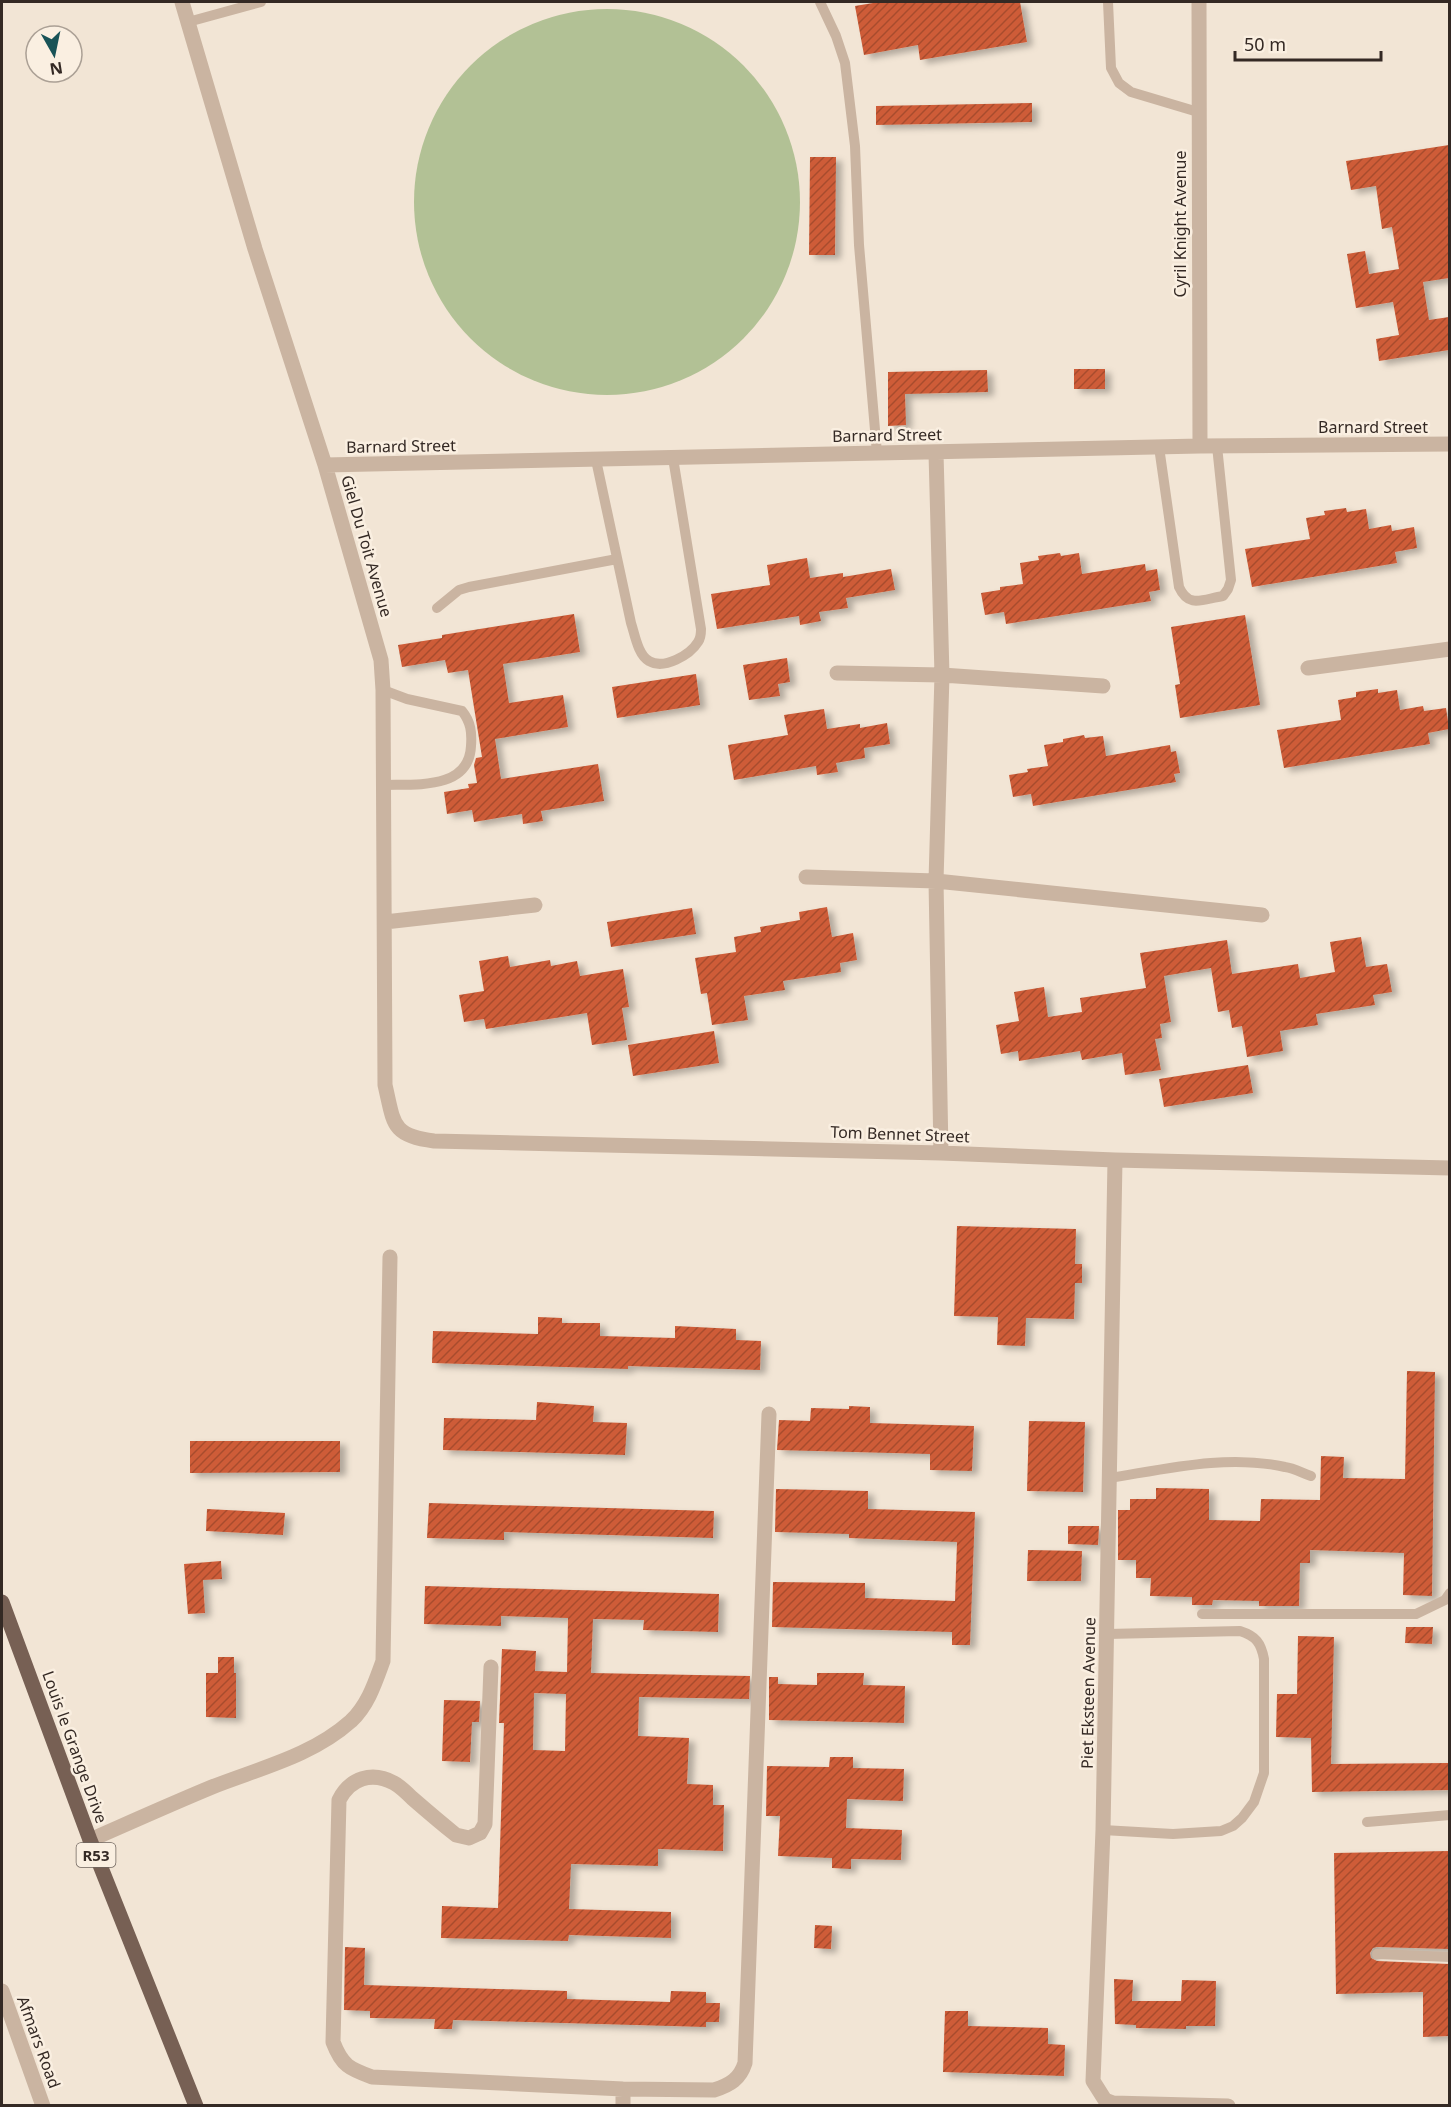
<svg xmlns="http://www.w3.org/2000/svg" width="1451" height="2107" viewBox="0 0 1451 2107" font-family="'Noto Sans',sans-serif">
<style>
.grass{fill:#b2c195}
.building{fill:url(#building-hatch);fill-rule:evenodd;filter:url(#shadow)}
.lines{fill:none;stroke-linecap:round;stroke-linejoin:round}
.lane{stroke:#cab4a1;stroke-width:10}
.street{stroke:#cab4a1;stroke-width:15}
.primary{stroke:#776054;stroke-width:15}
.labels{text-anchor:middle;dominant-baseline:central;stroke-width:5;stroke-linejoin:round;paint-order:stroke}
.shield{fill:#faefe1;stroke:#6f645d;stroke-width:1.5}
.shield-label{font-size:15px;font-weight:bold;fill:#342924}
.street-label{font-size:16px;fill:#342924;stroke:#faefe1}
</style>
<defs>
<pattern id="building-hatch" width="6" height="6" patternUnits="userSpaceOnUse" patternTransform="scale(1.5)"><rect width="6" height="6" fill="#ce5c37"/><path d="M-1 1l2-2M0 6l6-6M5 7l2-2" fill="none" stroke="#a84c2e"/></pattern>
<filter id="shadow"><feDropShadow dx="6" dy="4" stdDeviation="3" flood-color="#0004"/></filter>
</defs>
<rect width="100%" height="100%" fill="#f2e5d5"/>
<path class="grass" d="M414 202a193 193 0 1 1 386 0a193 193 0 1 1-386 0Z"/>
<path class="building" d="M879,2H1020L1027,42L920,60L918,45L864,55L855,6Z
M1032,103V122L876,125V106Z
M1449,145V278L1423,282L1429,320L1449,317V350L1379,361L1376,339L1399,335L1393,302L1356,308L1347,254L1365,251L1369,274L1399,269L1392,227L1382,229L1376,186L1351,190L1346,161Z
M810,157H836L835,255H809Z
M1074,369H1105V389H1074Z
M987,370L988,392L905,394L906,425L888,426V372Z
M1346,508L1347,512L1366,509L1369,529L1391,525L1392,531L1414,527L1417,548L1395,552L1397,563L1252,587L1245,549L1310,539L1306,518L1325,515L1324,511Z
M1060,553L1061,556L1079,553L1082,574L1145,564L1146,571L1157,569L1160,590L1149,592L1151,601L1006,624L1004,612L985,615L981,593L1000,590V587L1023,584L1020,563L1039,560L1038,556Z
M807,558L810,578L843,573V577L891,569L895,590L846,598L848,608L819,612L821,621L800,625L799,616L717,629L711,594L770,585L767,565Z
M574,614L580,652L503,664L509,703L563,695L568,727L495,739L501,779L598,764L604,801L541,811L543,821L523,824L522,814L474,822L472,810L447,814L444,792L469,788L468,784L477,783L474,765L476,758L482,757L468,670L448,673L445,660L402,667L398,645L442,638V635Z
M1245,615L1260,705L1180,718L1175,685L1180,684L1171,627Z
M787,658L790,682L778,684L780,696L749,700L743,665Z
M696,674L700,705L617,718L612,687Z
M1378,689V693L1397,690L1400,710L1423,706L1424,711L1446,708L1449,729L1428,733L1430,744L1284,768L1277,730L1341,720L1338,700L1356,697V692Z
M824,709L827,729L860,724V728L887,723L890,744L864,748L865,758L836,763L838,772L817,775L816,766L734,780L728,745L788,735L784,715Z
M1084,735L1085,738L1103,736L1106,756L1170,745L1171,752L1176,751L1180,773L1174,774L1176,782L1033,806L1031,794L1013,797L1009,775L1028,772L1027,769L1048,766L1044,745L1063,742V739Z
M827,907L832,937L853,933L857,960L840,963L841,972L783,981L785,990L744,996L748,1020L712,1025L707,993L701,994L695,958L736,952L734,937L761,932L760,927L800,920L799,912Z
M692,908L696,934L611,947L607,922Z
M1361,937L1366,967L1387,964L1392,992L1373,995L1375,1005L1316,1014L1318,1025L1280,1031L1283,1051L1247,1057L1242,1026L1232,1028L1229,1010L1218,1012L1211,968L1164,976L1171,1022L1160,1024L1162,1038L1155,1039L1161,1070L1125,1075L1122,1053L1082,1060L1080,1051L1019,1061L1018,1051L1001,1054L996,1025L1019,1021L1014,992L1044,987L1048,1017L1082,1012L1080,998L1146,988L1140,953L1227,940L1232,974L1298,964L1300,978L1335,972L1330,942Z
M508,956L510,967L550,960L551,966L577,961L580,976L623,969L629,1007L622,1008L627,1040L592,1045L587,1013L486,1029L484,1019L464,1022L459,995L484,991L479,961Z
M714,1031L719,1063L633,1076L628,1045Z
M1248,1065L1253,1093L1164,1107L1159,1079Z
M957,1226L1076,1229L1075,1264H1082V1283H1075L1074,1319L1026,1318L1025,1346L997,1345L998,1317L954,1316Z
M538,1317L562,1318V1323H600V1336L675,1338V1326L736,1329V1340L761,1341L760,1370L628,1366V1369L432,1363L433,1331L538,1334Z
M1407,1371L1435,1372L1432,1596L1403,1595L1404,1553L1310,1550V1563H1300L1299,1606H1259V1601L1213,1600L1212,1605H1192V1597L1150,1596L1151,1578H1136V1560H1118V1510H1130V1499H1156V1488L1209,1489V1520L1260,1521L1261,1499L1320,1500L1321,1456L1344,1457L1343,1478L1405,1479Z
M537,1402L594,1406L593,1422L627,1423L625,1455L443,1450L444,1418L536,1420Z
M849,1406L870,1407V1423L974,1426L972,1471L930,1470V1454L777,1450L779,1420L810,1421L811,1408L849,1409Z
M1029,1421L1085,1422L1083,1492L1027,1491Z
M190,1441H340V1472L190,1473Z
M776,1489L868,1491V1509L975,1512L970,1645H952V1632L772,1627L773,1582L865,1583V1598L955,1601L957,1542L849,1538V1534L775,1532Z
M429,1503L714,1511L713,1538L504,1532V1540L427,1538Z
M207,1509L285,1513L283,1535L206,1531Z
M1068,1526H1099L1098,1545L1068,1544Z
M1028,1550L1082,1551L1081,1581H1027Z
M221,1561L222,1579L203,1580L205,1613L188,1614L184,1564Z
M425,1586L719,1594L718,1632L643,1630L644,1620L593,1619L591,1673L750,1676L749,1699L639,1697L638,1736L689,1738L687,1784L713,1785V1805H724L723,1851L658,1849V1866L571,1864L569,1909L671,1912V1938L569,1935L568,1941L441,1938L442,1906L498,1908L504,1723H499L502,1649L536,1651L535,1671L567,1672L568,1618L501,1616V1626L424,1624ZM534,1693L566,1694L565,1751L533,1750Z
M1406,1627H1433L1432,1644L1405,1643Z
M1298,1636L1334,1637L1331,1764L1449,1763V1790L1312,1792L1311,1738L1276,1737L1277,1694H1297Z
M218,1657H234V1673H236V1718L206,1717V1673H218Z
M817,1673H864L863,1685L905,1686L904,1723L769,1720V1677H778V1684L817,1685Z
M444,1700L480,1701L479,1722H472L470,1762L442,1761Z
M830,1757H853V1768L904,1769L903,1801L847,1799L846,1828L902,1830L901,1860L851,1859V1869L832,1868V1858L778,1856L780,1816H766L767,1766L829,1767Z
M1449,1851V1949L1377,1947L1373,1948L1370,1953L1371,1958L1377,1961L1449,1964V2036L1423,2037V1992L1336,1994L1334,1853Z
M815,1925L832,1926L831,1949L814,1948Z
M345,1947L365,1948L364,1985L567,1991V1999L670,2002L671,1991L706,1992V2003H720L719,2022H706V2027L453,2020L452,2029H434L435,2019L370,2018V2011L344,2010Z
M1114,1979L1133,1980L1132,2001H1181L1182,1980L1216,1981L1215,2026H1186V2029L1136,2028V2025L1115,2024Z
M945,2011H968V2026L1048,2028V2044L1065,2045L1064,2076L943,2072Z"/>
<g class="lines">
<path class="lane" d="M820,2L836,36L845,63L855,146L859,245L877,453
M1108,2L1111,68L1119,83L1131,92L1198,112
M188,22L261,2
M1159,447L1179,587C1189,609 1203,599 1223,596L1228,589L1231,580L1217,446
M596,460L631,623C635,635 638,655 649,661C664,670 690,655 698,642C701,638 701,634 701,629L673,458
M437,608L459,590L469,587L617,559
M383,785C416,784 469,790 471,746C472,733 471,722 462,711L407,699L383,690
M1110,1478C1166,1469 1227,1454 1285,1467C1294,1468 1302,1473 1311,1476
M1202,1614H1416L1445,1600L1450,1593
M1367,1822L1450,1815
M1103,1830L1173,1834L1221,1831L1233,1826L1242,1818L1254,1802L1264,1773V1659C1261,1643 1256,1636 1240,1631L1107,1634
M1377,1954L1450,1957"/>
<path class="street" d="M182,2L255,249L325,465L381,660L383,690L385,1085C394,1123 391,1136 434,1141L941,1153L1115,1160L1450,1168
M1199,2L1200,446
M936,453L942,675L936,881L941,1153
M325,465L1200,446L1450,444
M1308,668L1450,649
M837,673L942,675L1103,686
M806,877L936,881L1262,915
M385,922L535,905
M1115,1160L1103,1830L1093,2081L1105,2100L1113,2103L1228,2106
M491,1667L485,1824L480,1833L469,1838L456,1835C441,1823 427,1811 412,1798C407,1793 401,1787 394,1783C372,1771 350,1778 339,1800L333,2042C342,2066 350,2069 372,2077L623,2089L714,2090C730,2085 740,2079 745,2063L769,1414
M90,1840C131,1822 171,1804 212,1787C260,1768 312,1756 351,1721C368,1705 375,1683 383,1661L390,1257
M2,1991L43,2106
M623,2106V2089"/>
<path class="primary" d="M2,1602L90,1840L196,2106"/>
</g>
<g class="labels">
<rect class="shield" x="76.5" y="1843" width="39" height="24" rx="4.5"/>
<g class="shield-label">
<text x="96" y="1855">R53</text>
</g>
<g class="street-label">
<text transform="translate(1180 224) rotate(-90)">Cyril Knight Avenue</text>
<text x="1373" y="427">Barnard Street</text>
<text transform="translate(887 435) rotate(-1)">Barnard Street</text>
<text transform="translate(401 446) rotate(-1)">Barnard Street</text>
<text transform="translate(367 546) rotate(74)">Giel Du Toit Avenue</text>
<text transform="translate(900 1134) rotate(2)">Tom Bennet Street</text>
<text transform="translate(1088 1693) rotate(-89)">Piet Eksteen Avenue</text>
<text transform="translate(75 1747) rotate(70)">Louis le Grange Drive</text>
<text transform="translate(39 2042) rotate(70)">Afmars Road</text>
</g>
</g>
<rect width="1451" height="2107" fill="none" stroke="#342924" stroke-width="6"/>
<g transform="translate(54 54) rotate(171)"><circle r="28" fill="#faefe1" stroke="#aba095" stroke-width="1.5"/>
<path d="M0-4.5L10 22L0 15L-10 22Z" fill="#185357"/>
<text y="-9" font-size="16" font-weight="bold" text-anchor="middle" fill="#342924">N</text>
</g>
<path d="M1235 51v9h146v-9" fill="none" stroke="#342924" stroke-width="3"/>
<text x="1244" y="51" font-size="18" fill="#342924" stroke="#faefe1" stroke-width="4.5" paint-order="stroke">50 m</text>
</svg>
